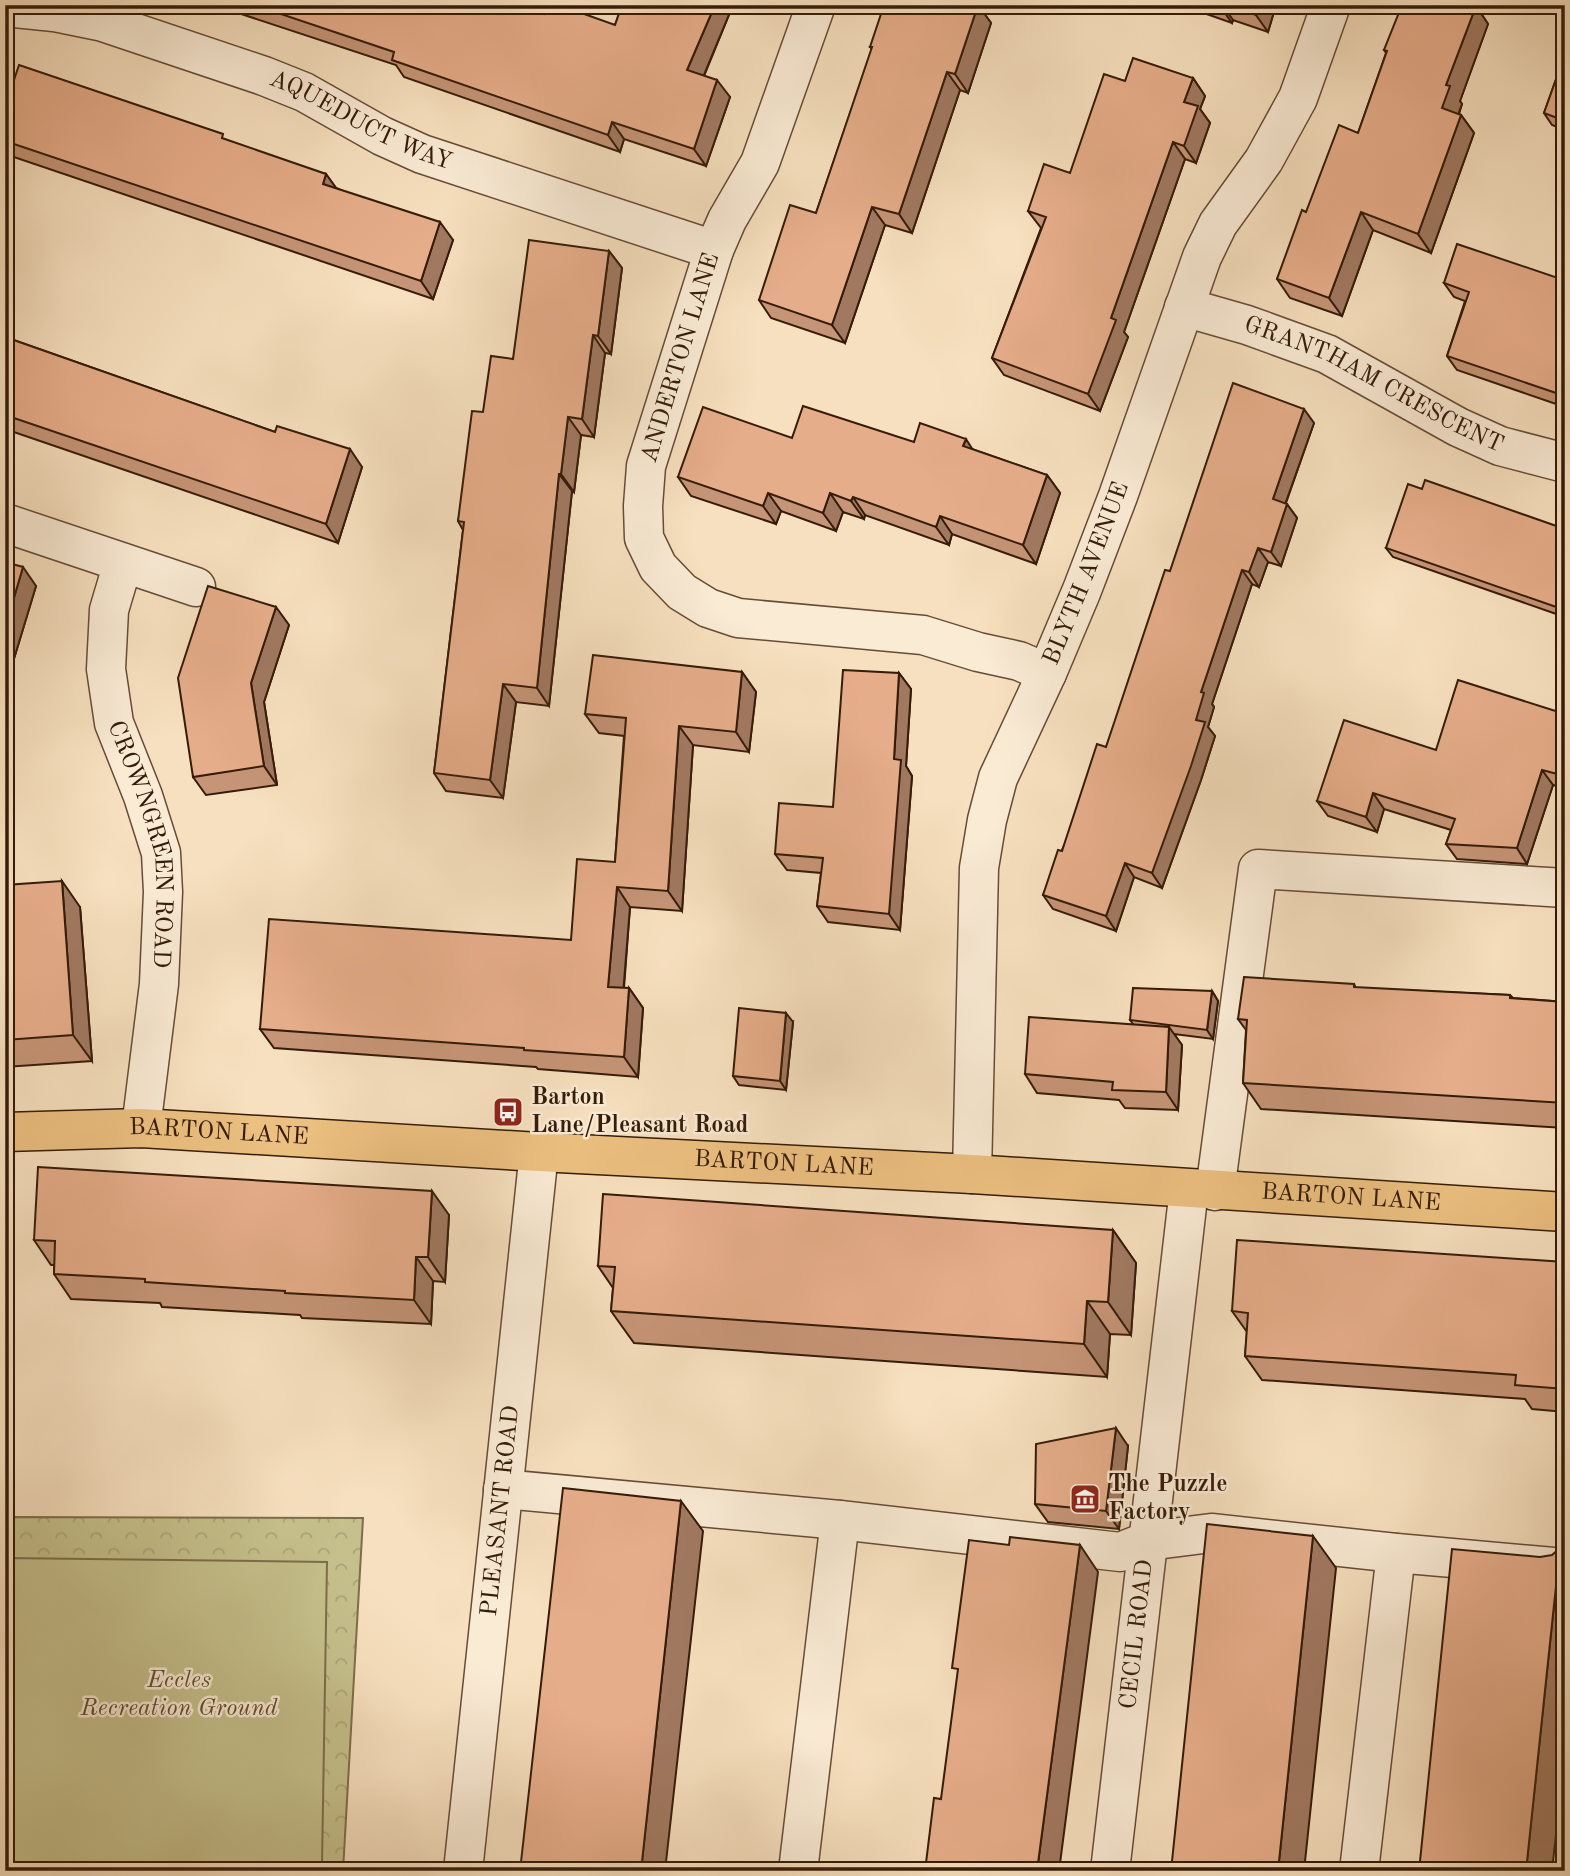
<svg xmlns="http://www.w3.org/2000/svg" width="1570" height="1876" viewBox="0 0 1570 1876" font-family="'Old Standard TT',serif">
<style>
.park{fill:url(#park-crowns);stroke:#7d6e4a;stroke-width:2}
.pitch{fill:#c5c08c;stroke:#7d6e4a;stroke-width:2}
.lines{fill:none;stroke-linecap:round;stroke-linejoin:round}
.minor-casing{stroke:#664c36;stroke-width:41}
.major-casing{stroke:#351b09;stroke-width:41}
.minor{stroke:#faebd5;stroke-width:38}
.major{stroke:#ecc080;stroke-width:38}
.wall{fill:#c69577;stroke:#351b09;stroke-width:2}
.shaded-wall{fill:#a17961;stroke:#351b09;stroke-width:2}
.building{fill:#e6ad8a;stroke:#351b09;stroke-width:2}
.labels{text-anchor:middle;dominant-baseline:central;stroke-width:5;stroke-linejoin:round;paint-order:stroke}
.street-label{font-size:24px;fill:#351b09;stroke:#faebd5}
.poi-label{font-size:24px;font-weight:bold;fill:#351b09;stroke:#faebd5;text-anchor:start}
.park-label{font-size:24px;font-style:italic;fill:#604d30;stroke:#faebd5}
</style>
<defs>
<pattern id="park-crowns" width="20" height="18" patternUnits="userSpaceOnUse" patternTransform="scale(1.75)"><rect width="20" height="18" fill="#c5c08c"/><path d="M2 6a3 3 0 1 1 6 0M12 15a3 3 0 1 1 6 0" fill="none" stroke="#aaa477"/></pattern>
</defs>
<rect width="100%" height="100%" fill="#f7e0bf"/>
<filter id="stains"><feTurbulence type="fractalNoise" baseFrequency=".00286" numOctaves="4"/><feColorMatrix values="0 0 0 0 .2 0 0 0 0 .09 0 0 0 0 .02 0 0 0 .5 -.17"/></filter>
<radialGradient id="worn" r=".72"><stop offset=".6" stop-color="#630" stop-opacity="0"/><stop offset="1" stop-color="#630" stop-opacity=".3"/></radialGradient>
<path class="park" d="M5,1517L363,1518L343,1871H5Z"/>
<path class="pitch" d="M5,1558L327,1562L322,1864L5,1869Z"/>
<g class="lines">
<g class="minor-casing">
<g id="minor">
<path d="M816,5L760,163L727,220L714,250L646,466L643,506L644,538L658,567L682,592L708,608L738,618L923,635L978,652L1019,661L1047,673"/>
<path id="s1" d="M5,7L54,12L103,22L264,76L304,92L382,136L422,154L714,250"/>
<path id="s2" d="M1184,307L1247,325L1327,354L1458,427L1500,446L1565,463"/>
<path d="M5,523L196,587"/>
<path id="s3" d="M123,563L109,610L106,669L114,723L143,796L161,853L163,892L159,984L141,1128"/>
<path id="s4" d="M972,1174L979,868L987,820L998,778L1047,673L1082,590L1118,496L1202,257L1218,224L1264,160L1298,98L1331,5"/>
<path d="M1215,1191L1258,869L1565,888"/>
<path d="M503,1489L840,1520L1120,1552L1148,1541L1211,1533L1396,1553L1565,1568"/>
<path id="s5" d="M463,1871L539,1152"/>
<path d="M798,1871L840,1520"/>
<path id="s6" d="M1110,1871L1189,1189"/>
<path d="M1359,1871L1396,1553"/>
</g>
</g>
<g class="major-casing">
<g id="major">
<path id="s7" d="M5,1132L141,1128L539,1152L972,1174L1565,1212"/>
</g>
</g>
<use href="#minor" class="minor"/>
<use href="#major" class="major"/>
</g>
<path class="wall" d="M214,5H518L544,14L615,25L622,5H733L704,76L730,97L706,166L624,139L620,152L404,77L396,65Z
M978,5L991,23L968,93L960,90L912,233L885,225L845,343L771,318L759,300L816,213L872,49L870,47Z
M1181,5H1276L1268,32L1233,20L1232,23Z
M1476,6L1488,24L1460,101L1462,104L1459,114L1461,115L1474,133L1431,253L1373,230L1342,316L1290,298L1277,279L1306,212L1358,133L1386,53L1384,50Z
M1565,54V130L1552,125L1544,113Z
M5,76L326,174L336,188L453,240L433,299L5,154Z
M1193,78L1205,96L1200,109L1210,123L1196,163L1185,159L1124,332L1128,337L1100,411L1004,375L992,358L1041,228L1028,211L1070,173L1125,81Z
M609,251L622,268L611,354L605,353L594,437L581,435L574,492L572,491L549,706L516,702L503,798L446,791L434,773L463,530L458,521L483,412L513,359Z
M1563,282L1565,283V407L1457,370L1447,356L1465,301L1454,297L1444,283Z
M5,337L275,432L362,467L338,543L5,429Z
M1314,423L1286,503L1297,518L1281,566L1268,562L1259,587L1252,584L1212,704L1214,707L1208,727L1215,736L1201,780L1162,888L1134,877L1116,931L1053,909L1043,895L1106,747L1170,571Z
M792,438L914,442L972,449L1047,475L1060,493L1036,564L952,534L949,545L865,515L864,519L843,512L836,531L781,511L776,524L691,496L678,477Z
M1565,529V617L1393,557L1386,548Z
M5,562L36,586L13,662L5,659Z
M289,625L264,702L277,785L206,795L193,777Z
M742,672L756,692L749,752L693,745L682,911L630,907L624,988H629L643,1008L638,1077L538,1069L536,1067L274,1048L260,1029L571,940L615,862L624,736L599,733L585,714Z
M899,673L911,689L906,766L912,776L900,930L828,922L817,906L821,873L787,870L775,854L833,807Z
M1565,714V788L1553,785L1527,864L1457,859L1446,844L1451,830L1384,809L1377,832L1328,816L1317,801Z
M5,885L80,907L92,1061L5,1067Z
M1354,984L1356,988L1510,995L1513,998L1565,1002V1128L1261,1109L1243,1083L1246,1030L1238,1019Z
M1212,991L1218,1001L1213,1039L1174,1034L1182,1045L1178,1110L1125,1108L1119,1100L1037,1093L1025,1074L1133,1024L1130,1020Z
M793,1022L786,1090L739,1085L733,1076Z
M449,1215L445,1282L433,1281L431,1324L302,1318L300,1315L162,1307L160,1303L71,1299L54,1274V1265H51L34,1240Z
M1113,1230L1136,1263L1131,1335L1110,1334L1107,1377L634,1343L611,1311L613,1288L598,1266Z
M1565,1262V1412L1532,1409L1525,1399L1262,1380L1245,1356L1247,1332L1232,1311Z
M1128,1446L1119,1529L1048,1522L1035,1504Z"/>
<path class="shaded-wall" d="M715,5H733L699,87L687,70Z
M978,5L991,23L968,93L955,74Z
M1222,5L1233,20L1232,23L1220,6Z
M1259,5H1276L1268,32L1256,15Z
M1476,6L1488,24L1460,101L1462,104L1454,126L1442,108L1446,85Z
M947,72L960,90L912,233L899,214Z
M1193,78L1205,96L1200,109L1210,123L1196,163L1184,146V102Z
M717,80L730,97L706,166L694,149Z
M1461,115L1474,133L1431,253L1418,234Z
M612,122L624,139L620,152L608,135Z
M1173,142L1185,159L1124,332L1128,337L1100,411L1088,394L1111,318Z
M326,174L339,192L323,184Z
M872,207L885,225L845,343L832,325Z
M1361,212L1373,230L1342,316L1329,298Z
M440,222L453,240L433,299L421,281Z
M609,251L622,268L611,354L598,336Z
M593,335L605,353L594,437L582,419Z
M1304,409L1314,423L1282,513L1273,499Z
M568,417L581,435L574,492L561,474Z
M966,439L978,458L963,446Z
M350,449L362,467L338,543L326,524Z
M559,474L572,491L549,706L537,688Z
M1047,475L1060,493L1036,564L1023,545Z
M768,493L781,511L776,524L763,506Z
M830,493L843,512L836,531L823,513Z
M853,497L865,515L864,519L851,501Z
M1287,504L1297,518L1281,566L1271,552Z
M940,516L952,534L949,545L936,527Z
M1258,548L1268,562L1259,587L1249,572Z
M23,567L36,586L13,662L5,650V628Z
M1242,570L1252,584L1212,704L1214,707L1208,727L1215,736L1201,780L1162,888L1152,873L1196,720L1201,692Z
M276,607L289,625L264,702L277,785L264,766L251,683Z
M742,672L756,692L749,752L736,732Z
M899,673L911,689L906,766L912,776L900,930L889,914L894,759Z
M503,684L516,702L503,798L490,780Z
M679,726L693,745L682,911L668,891Z
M1542,770L1553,785L1527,864L1517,848Z
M1373,793L1384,809L1377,832L1366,817Z
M1125,863L1134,877L1116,931L1106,916Z
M62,881L80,907L92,1061L73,1035Z
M617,887L630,907L622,1007L608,987Z
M629,988L643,1008L638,1077L624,1057Z
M1212,991L1218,1001L1213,1039L1207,1030Z
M786,1013L793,1022L786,1090L780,1081Z
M1169,1027L1182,1045L1178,1110L1166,1092Z
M432,1191L449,1215L445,1282L428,1257Z
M1113,1230L1136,1263L1131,1335L1108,1302Z
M416,1257L433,1281L431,1324L414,1300Z
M1087,1301L1110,1334L1107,1377L1084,1344Z
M1116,1428L1128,1446L1119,1529L1106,1511Z
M681,1501L703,1531L665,1871H641Z
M1313,1536L1336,1568L1304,1871H1278Z
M1080,1545L1098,1572L1059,1871H1037Z
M1560,1548L1565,1555V1752L1552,1871H1526Z"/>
<path class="building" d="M254,5H518L544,14L548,5H559L615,25L622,5H715L687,70L717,80L694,149L612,122L608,135L392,60L394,52Z
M884,5H978L955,74L947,72L899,214L872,207L832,325L759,300L790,205L816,213L872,47H870Z
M1227,5H1259L1256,15Z
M1402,5H1473L1476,6L1446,85L1450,86L1442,108L1461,115L1418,234L1361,212L1329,298L1277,279L1302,210L1306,212L1339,125L1358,133L1387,51L1384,50Z
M1565,54V121L1544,113Z
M1133,58L1193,78L1184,102L1198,106L1184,146L1173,142L1111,318L1116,320L1088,394L992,358L1046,217L1028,211L1044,164L1070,173L1104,74L1125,81Z
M19,65L223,134L222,138L326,174L323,184L440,222L421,281L5,141V76L14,80Z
M529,240L609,251L598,336L593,335L582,419L568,417L561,474H559L537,688L503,684L490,780L434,773L464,522L458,521L472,411L483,412L491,356L513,359Z
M1457,244L1561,279L1560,281L1565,283V396L1447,356L1469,292L1444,283Z
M5,337L275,432L277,426L350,449L326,524L5,415Z
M1233,383L1304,409L1273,499L1287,504L1271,552L1258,548L1249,572L1242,570L1201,692L1204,693L1196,720L1205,722L1191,766L1152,873L1125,863L1106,916L1043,895L1058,850L1062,851L1097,744L1106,747L1165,570L1170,571Z
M803,406L914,442L920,423L966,439L963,446L1047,475L1023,545L940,516L936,527L853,497L851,501L830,493L823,513L768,493L763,506L678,477L703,407L792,438Z
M1425,480L1565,529V610L1386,548L1408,484L1422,489Z
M5,562L23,567L5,628Z
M208,586L276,607L251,683L264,766L193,777L178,678Z
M593,655L742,672L736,732L679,726L668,891L617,887L608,987L629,988L624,1057L524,1050V1048L260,1029L269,919L571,940L577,859L615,862L626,718L585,714Z
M843,670L899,673L894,759L901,760L889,914L817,906L823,858L775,854L779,803L833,807Z
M1458,680L1565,714V776L1542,770L1517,848L1446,844L1455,819L1373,793L1366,817L1317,801L1344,720L1436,750Z
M62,881L73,1035L5,1040V885Z
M1244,977L1354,984V987L1510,995V998L1565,1002V1103L1243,1083L1247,1020L1238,1019Z
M1133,988L1212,991L1207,1030L1130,1020Z
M739,1008L786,1013L780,1081L733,1076Z
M1029,1017L1169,1027L1166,1092L1112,1090L1113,1082L1025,1074Z
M38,1167L432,1191L428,1257H416L414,1300L285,1293V1291L145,1282V1279L54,1274L55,1241L34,1240Z
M603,1194L1113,1230L1108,1302L1087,1301L1084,1344L611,1311L615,1267L598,1266Z
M1237,1240L1565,1262V1389L1515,1385L1516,1375L1245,1356L1248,1313L1232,1311Z
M1116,1428L1106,1511L1035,1504L1036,1444Z
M563,1488L681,1501L641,1871H520Z
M1207,1524L1313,1536L1278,1871H1171Z
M1010,1537L1080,1545L1037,1871H925L934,1798L941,1799L958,1669L952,1668L969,1540L1009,1545Z
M1560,1548L1526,1871H1419L1452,1549L1540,1557L1552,1555Z"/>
<defs>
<g id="bus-square" transform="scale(1.575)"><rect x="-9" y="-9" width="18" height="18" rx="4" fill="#8f2418" stroke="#faebd5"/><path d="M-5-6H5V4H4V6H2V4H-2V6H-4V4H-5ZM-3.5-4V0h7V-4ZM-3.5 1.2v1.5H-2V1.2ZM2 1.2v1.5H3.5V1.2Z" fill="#fff"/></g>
<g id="museum-square" transform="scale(1.575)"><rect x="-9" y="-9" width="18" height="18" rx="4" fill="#8f2418" stroke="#faebd5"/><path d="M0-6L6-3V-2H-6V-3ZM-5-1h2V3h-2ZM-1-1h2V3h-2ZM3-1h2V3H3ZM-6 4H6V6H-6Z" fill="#fff"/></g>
</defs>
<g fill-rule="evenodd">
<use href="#bus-square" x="508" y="1112"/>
<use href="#museum-square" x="1085" y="1499"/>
</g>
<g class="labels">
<g class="street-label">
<text stroke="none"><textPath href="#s1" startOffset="376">AQUEDUCT WAY</textPath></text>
<text transform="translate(681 358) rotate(-73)">ANDERTON LANE</text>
<text stroke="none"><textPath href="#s2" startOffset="206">GRANTHAM CRESCENT</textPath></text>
<text stroke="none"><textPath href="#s4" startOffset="621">BLYTH AVENUE</textPath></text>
<text stroke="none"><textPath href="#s3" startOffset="289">CROWNGREEN ROAD</textPath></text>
<text stroke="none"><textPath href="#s7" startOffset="214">BARTON LANE</textPath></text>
<text stroke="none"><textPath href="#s7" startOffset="780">BARTON LANE</textPath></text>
<text stroke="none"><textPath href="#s7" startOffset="1348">BARTON LANE</textPath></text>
<text stroke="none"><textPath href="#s5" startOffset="362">PLEASANT ROAD</textPath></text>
<text stroke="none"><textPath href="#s6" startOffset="238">CECIL ROAD</textPath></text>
</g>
<g class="poi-label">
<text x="531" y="1098">Barton<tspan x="531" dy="28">Lane/Pleasant Road</tspan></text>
<text x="1108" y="1485">The Puzzle<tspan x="1108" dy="28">Factory</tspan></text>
</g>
<g class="park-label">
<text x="179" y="1681">Eccles<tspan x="179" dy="28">Recreation Ground</tspan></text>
</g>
</g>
<rect width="1570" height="1876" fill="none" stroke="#f7e0bf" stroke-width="28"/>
<rect x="7" y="7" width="1556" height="1862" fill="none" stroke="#351b09" stroke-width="3.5"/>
<rect x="14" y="14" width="1542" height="1848" fill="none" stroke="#351b09" stroke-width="2"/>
<rect width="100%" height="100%" filter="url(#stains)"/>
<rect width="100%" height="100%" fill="url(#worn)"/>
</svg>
